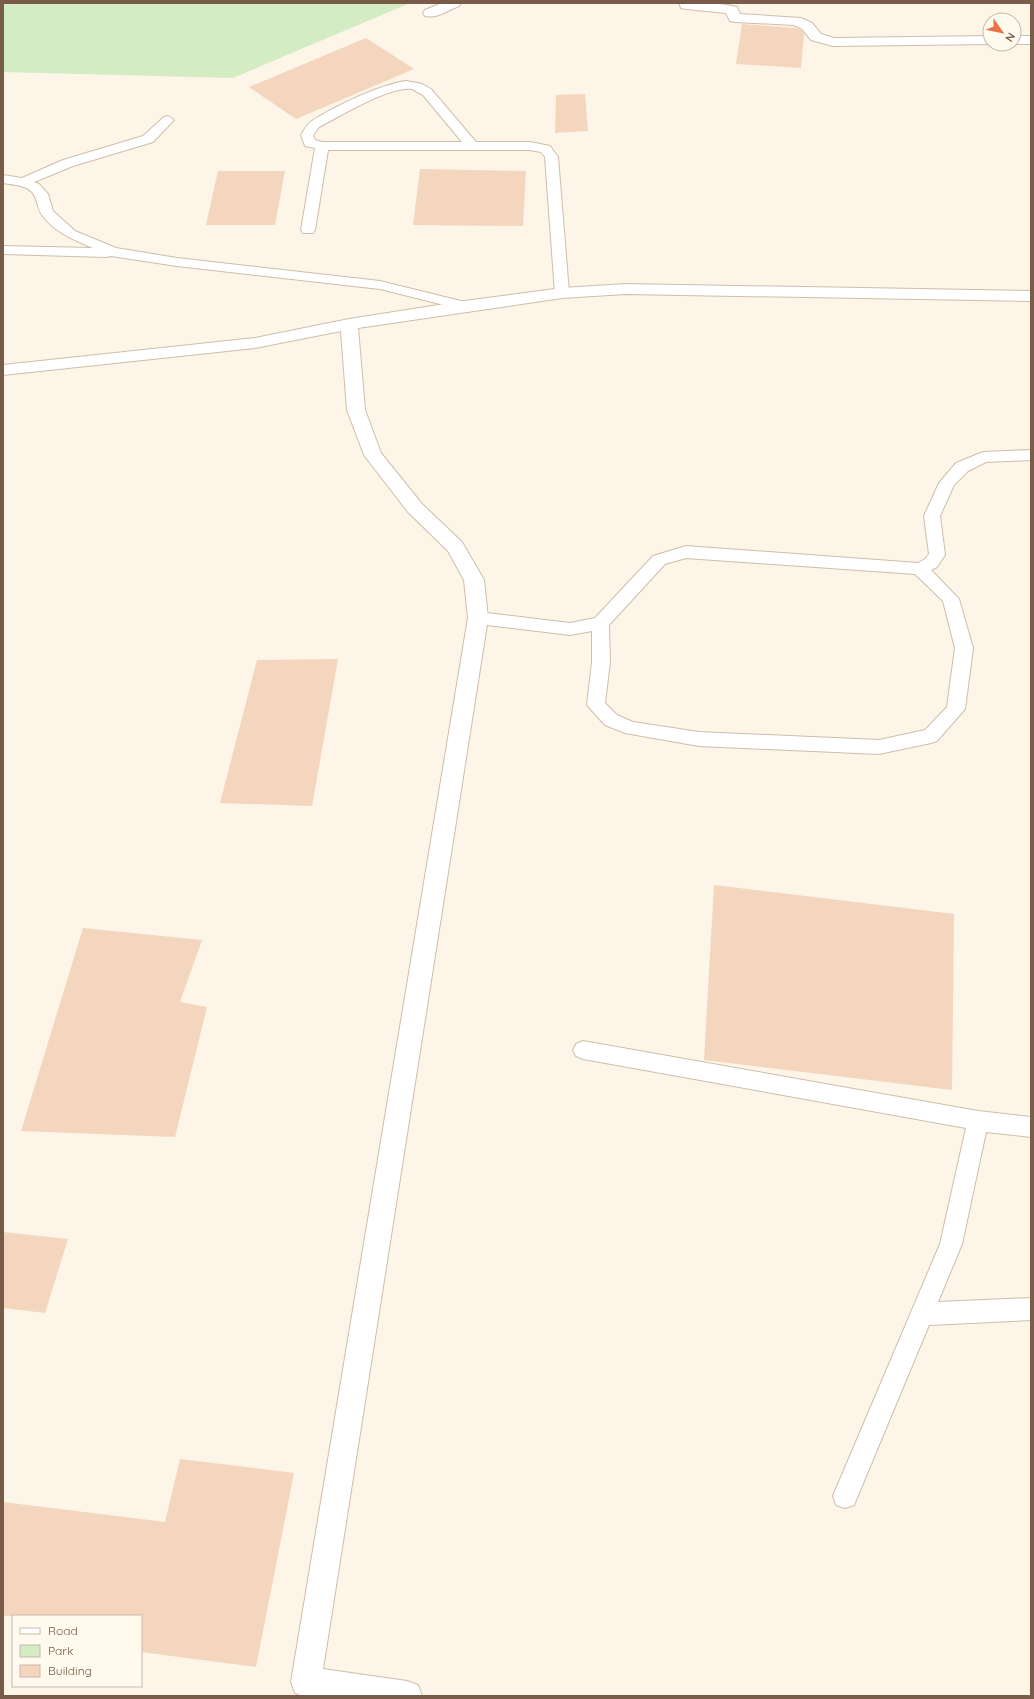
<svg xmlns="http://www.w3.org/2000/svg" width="1034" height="1699" viewBox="0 0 1034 1699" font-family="Quicksand,sans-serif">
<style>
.green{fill:#d3ecc4}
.building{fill:#f4d5bd}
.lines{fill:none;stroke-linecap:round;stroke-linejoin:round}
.lane-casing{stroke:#d0bdab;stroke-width:2}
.street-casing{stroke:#d0bdab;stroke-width:2}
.lane{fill:#fff;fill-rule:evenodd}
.street{fill:#fff;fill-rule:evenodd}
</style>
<rect width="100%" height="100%" fill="#fdf5e7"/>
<path class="green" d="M3,3H410L233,78L3,72Z"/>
<path class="building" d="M742,24L796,28L801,30L804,34L801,68L736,64Z
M366,38L414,69L296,119L249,87Z
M585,94L588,131L555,133L556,95Z
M420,169L526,171L523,226L413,225Z
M218,171H285L275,225H206Z
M338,659L312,806L220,803L257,660Z
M714,885L954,914L952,1090L704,1060Z
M83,928L202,940L180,1002L207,1007L175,1137L21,1131Z
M3,1232L68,1239L45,1313L3,1308Z
M180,1459L294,1473L256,1667L141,1652V1616H3V1502L165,1522Z"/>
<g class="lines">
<g class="lane-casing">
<path id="lane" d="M406,81L422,84L431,89L476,142H530L550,146L558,157L569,293L567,296H557L555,293L545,157L541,152L530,150H328L315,230L313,233H303L301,230L315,148L305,146L301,135C304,130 307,124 312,121C335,106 379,85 406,81ZM412,89L423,95L462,142H322L315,140L313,135L319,127C341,116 389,86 412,89Z
M168,116L174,120L153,142L73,166L34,182L39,184L48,194L53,211L75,231L116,248L177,258L380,281L469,303L471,306L469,309L464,310L380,289L177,266L111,256L106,257L3,254V246L93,248C74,240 54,232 42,215C38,210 38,203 35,197C31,185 14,185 3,183V175L22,178L63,160L143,136L164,117Z
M1031,450V460L986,462L968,471L954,485L940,516L945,555L937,567L931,570L959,599L973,648L965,709L937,741L931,743L879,754L699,746L625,733L605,725L587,705L592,662V631L570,635L478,624L472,622L470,618L472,614L478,612L570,623L595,618L653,556L686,546L918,563L925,559L929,554L924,516L939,483L956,463L983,452ZM686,558L915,574L943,601L955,648L947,707L925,730L879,740L699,732L633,722L617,715L605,703L610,662L609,625L665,564Z
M583,1041L978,1111L1031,1117V1137L986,1132L962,1244L938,1302L1031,1298V1320L929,1325L854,1505L845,1508L836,1505L833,1496L940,1244L966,1128L583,1059L576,1056L573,1050L576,1044Z"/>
</g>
<g class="street-casing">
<path id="street" d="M442,3H461L459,6C449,10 436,19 425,16L423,13L425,10Z
M679,3C698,3 718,2 737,7L740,14L801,18L812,23L821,34L834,38L990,36L991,44L833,46L811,40L802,29L794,25L735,22L730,21L726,13L686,9L681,8Z
M1014,36H1031V44H1013Z
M626,284L1031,291V301L626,294L562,298L358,328L365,410L381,453L422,504L462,542L484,580L488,618L323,1669L407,1681L418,1685L422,1696H303L295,1693L291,1682L468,618L464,580L448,551L408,512L364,455L347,410L341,331L255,348L3,375V365L255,338L349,319L464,301L562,288Z"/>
</g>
<use href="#lane" class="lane"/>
<use href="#street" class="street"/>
</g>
<rect width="1034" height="1699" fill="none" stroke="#785c49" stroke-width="8"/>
<rect x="12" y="1615" width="130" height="72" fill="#fff9ee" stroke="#c9baac"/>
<rect x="20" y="1628" width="20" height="6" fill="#ffffff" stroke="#c9baac"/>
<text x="48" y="1635" font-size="12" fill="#785c49">Road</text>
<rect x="20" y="1645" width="20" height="12" fill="#d3ecc4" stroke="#c9baac"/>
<text x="48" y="1655" font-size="12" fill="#785c49">Park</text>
<rect x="20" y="1665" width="20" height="12" fill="#f4d5bd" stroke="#c9baac"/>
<text x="48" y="1675" font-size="12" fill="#785c49">Building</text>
<g transform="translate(1002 32) rotate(123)"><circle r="19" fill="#fff9ee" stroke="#c9baac"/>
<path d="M0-3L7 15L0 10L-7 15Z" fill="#ec7147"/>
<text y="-6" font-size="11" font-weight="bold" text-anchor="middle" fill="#785c49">N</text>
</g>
</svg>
